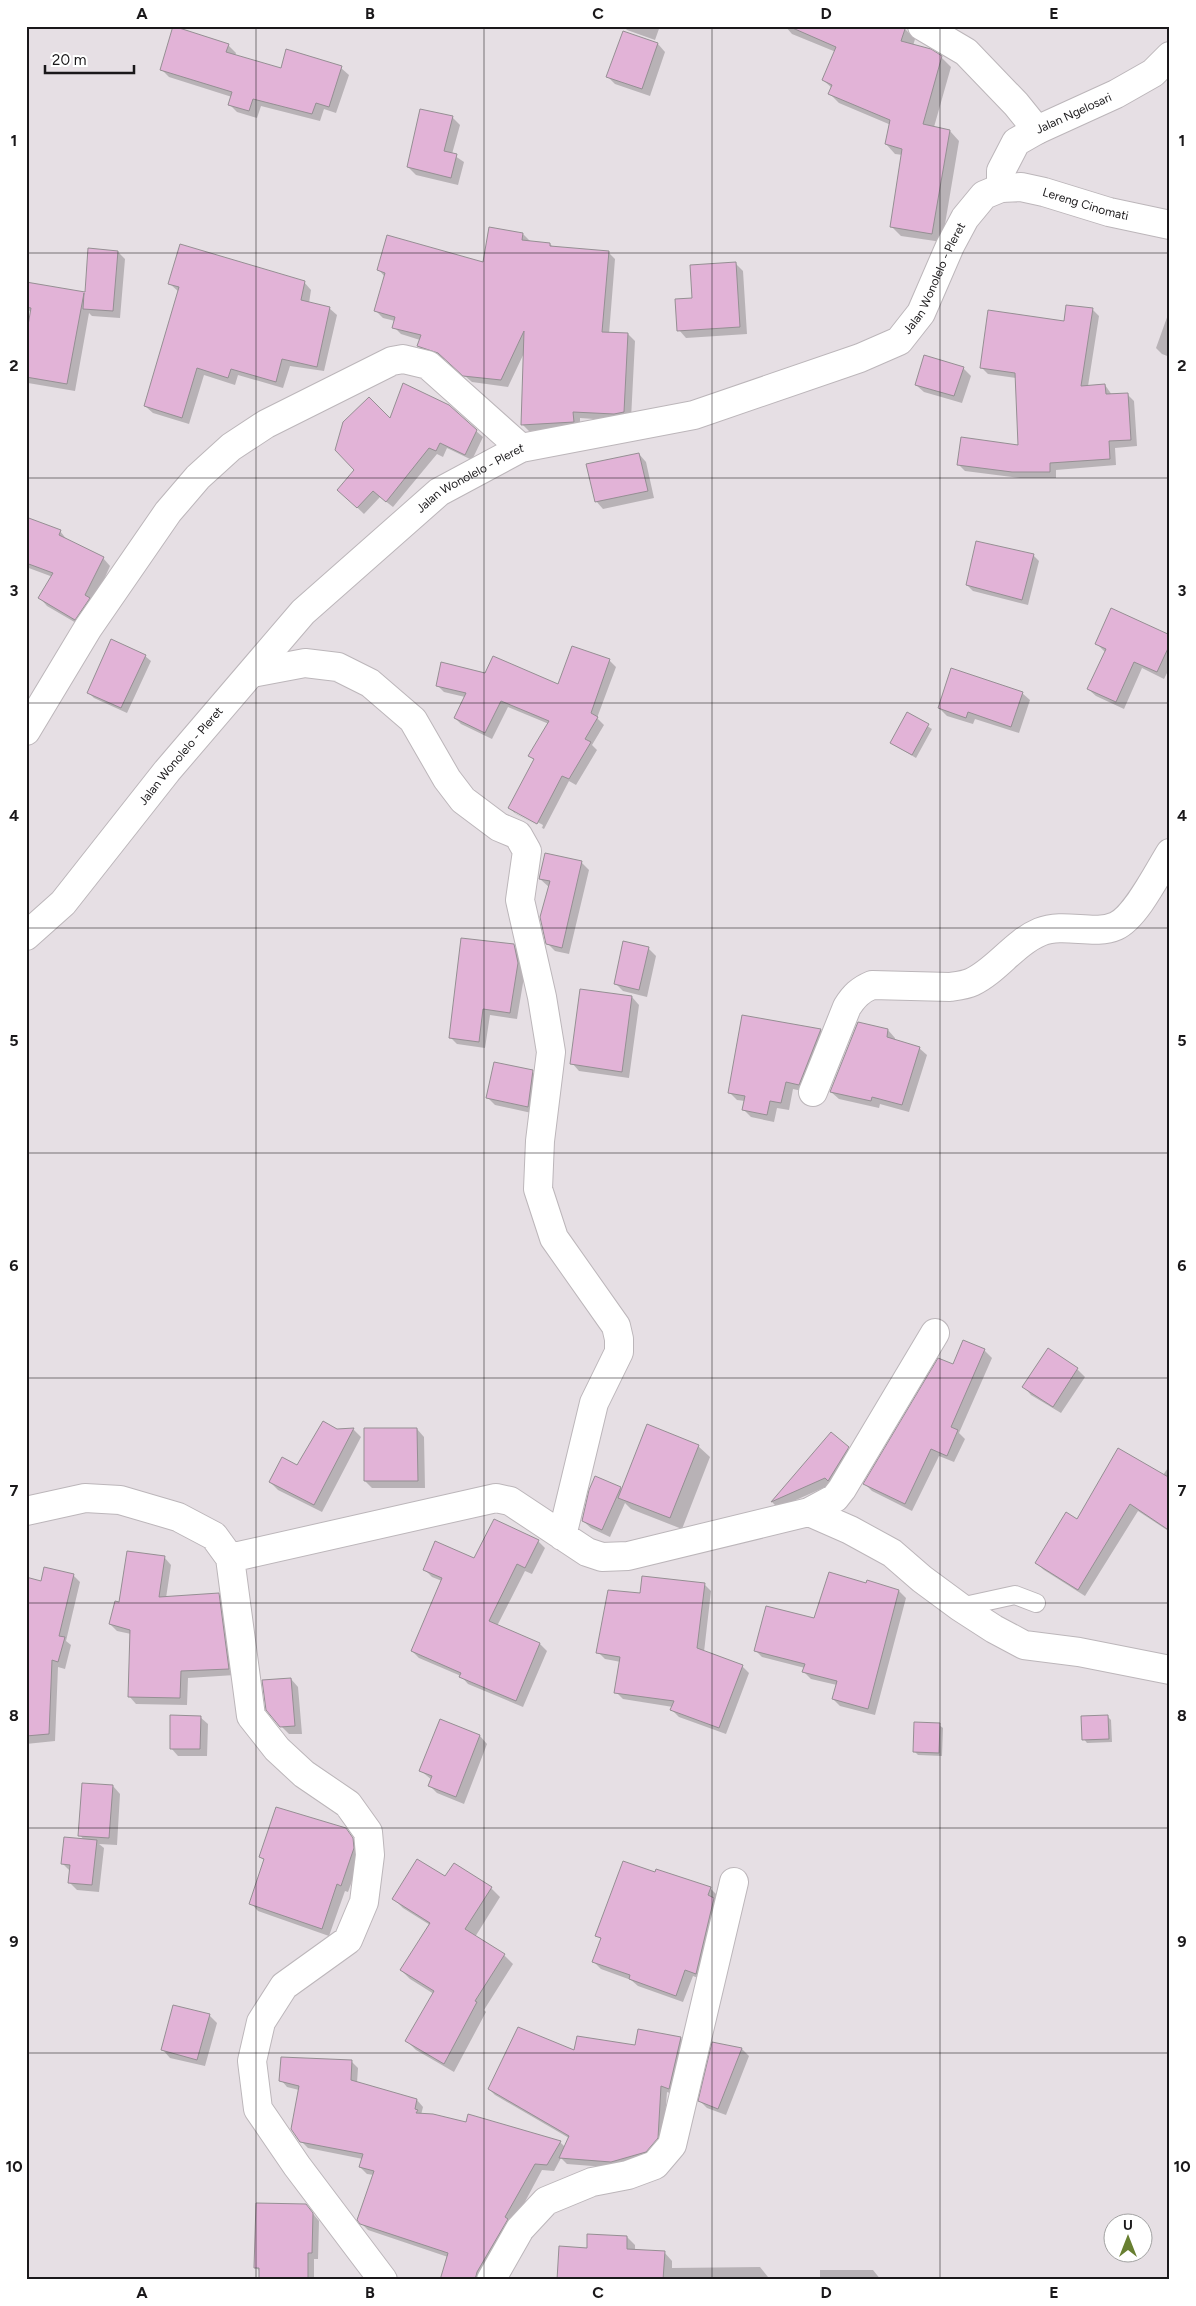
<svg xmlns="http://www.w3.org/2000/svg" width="1196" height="2306" viewBox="0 0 1196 2306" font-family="Figtree,sans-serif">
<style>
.shadow{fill:#0003;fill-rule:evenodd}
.building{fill:#e2b3d7;stroke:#958f93}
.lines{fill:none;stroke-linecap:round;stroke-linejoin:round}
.lane-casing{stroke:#bcb6ba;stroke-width:20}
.street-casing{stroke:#bcb6ba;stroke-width:30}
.secondary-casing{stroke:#bcb6ba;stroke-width:30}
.lane{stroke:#fff;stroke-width:18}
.street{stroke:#fff;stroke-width:28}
.secondary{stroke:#fff;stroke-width:28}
.grid{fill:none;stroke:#1a181a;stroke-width:1;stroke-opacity:0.55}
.labels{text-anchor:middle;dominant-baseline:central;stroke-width:4;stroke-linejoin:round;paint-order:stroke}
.street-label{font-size:12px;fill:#1a181a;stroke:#fff}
.neatline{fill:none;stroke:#1a181a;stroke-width:2}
.grid-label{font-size:16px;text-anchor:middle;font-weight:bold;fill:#1a181a}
</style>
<rect width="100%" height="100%" fill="#e6dfe4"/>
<path class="shadow" d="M623,26H660L655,40L627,30Z
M785,26H897L906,30L915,39L913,46L941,57L951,67L934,127L950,131L959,141L942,242L901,236L891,226L903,155L895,154L886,144L891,125L839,103L830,94L832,88L823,80L836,52L792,34Z
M623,33L658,44L665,52L650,96L615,84L608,77Z
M228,45L236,53L235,56L281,70L341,68L349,75L336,113L324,109L320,121L261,106L257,118L237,112L229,104L232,97L169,77L161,69Z
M452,117L460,125L452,154L464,162L458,185L416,175L408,167Z
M523,234L531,242L550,244L553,247L608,252L615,259L609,334H628L635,341L631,419L622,421L580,418V429L529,431L522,424L525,351L508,387L472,382L446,360L425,353L418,346L420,340L401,334L394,327L395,321L383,318L376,311L385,277L379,270L484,263Z
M118,252L125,259L120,318L92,316L89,313L75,391L28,383L26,382V343L32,313L26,308L29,283L86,293Z
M735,263L743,271L747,334L686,338L679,330L693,299Z
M304,282L311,290L309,303L329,308L337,315L324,371L290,366L283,388L238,375L235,385L204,375L189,424L153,413L145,406L179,292L170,284Z
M1092,309L1099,316L1088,386L1105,385L1112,395L1127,394L1134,401L1137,446L1115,448L1116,465L1056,470V478H1020L965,471L958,464L1019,446L1016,378L988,374L981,367Z
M1170,309V357L1162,354L1156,348Z
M963,368L971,376L962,403L924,392L916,385Z
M391,420L476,431L483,437L472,460L447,448L443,457L437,454L393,507L380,497L364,514L345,496L356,470Z
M639,454L646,462L654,498L603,509L596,501Z
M26,518L60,531L67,540L103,558L110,566L83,627L47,606L40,598L53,577L26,567Z
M1033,555L1039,561L1028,605L973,591L967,585Z
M1170,636V667L1164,679L1142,668L1124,709L1096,696L1088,689L1105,652L1096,643Z
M145,656L151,661L127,713L94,698L88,692Z
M609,660L616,667L597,718L604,725L592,745L597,750L576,785L569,781L544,829L516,814L509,808L535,761L530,756L549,724L508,707L492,739L461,724L455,718L465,697L444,692L437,685L486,674L559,686ZM515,810L543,825L542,828L515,813Z
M1022,693L1030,700L1019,733L975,719L973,724L947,716L939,708Z
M26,695L33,701L26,716Z
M907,714L932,729L916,758L891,743Z
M581,862L589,870L569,954L555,951L547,943L549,887L540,879Z
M513,945L520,952L525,971L517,1019L490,1015L485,1048L457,1044L450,1037Z
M648,948L656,956L647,997L623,991L615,983Z
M632,997L639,1005L629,1078L579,1071L572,1063Z
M743,1016L821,1030L828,1038L807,1092L793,1089L789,1110L777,1108L774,1122L751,1117L743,1109L745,1101L737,1100L729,1092Z
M888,1030L895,1038V1041L919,1048L927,1055L909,1112L880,1104L879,1108L839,1099L831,1092Z
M532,1072L540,1079L536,1114L495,1105L487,1097Z
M984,1350L992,1358L959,1433L965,1439L954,1462L939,1456L912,1511L872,1491L865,1484L954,1365Z
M1077,1369L1085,1377L1061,1413L1031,1395L1024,1387Z
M417,1429L424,1437L425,1488H372L365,1481Z
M337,1430H354L361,1437L322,1512L278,1490L270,1482L298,1467Z
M831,1434L854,1454L832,1484L778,1508L772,1502Z
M698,1446L710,1457L682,1529L631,1509L625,1503L610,1537L591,1528L583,1521L620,1488L622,1491Z
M1170,1465V1532L1138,1511L1085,1596L1044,1570L1036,1563L1078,1521L1163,1475Z
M538,1541L545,1548L532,1574L525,1571L497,1626L540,1644L547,1651L523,1707L468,1684L461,1676L419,1658L412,1651L442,1581L432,1577L424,1569L475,1560Z
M164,1557L171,1565L166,1598L218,1594L226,1601L235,1675L188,1678L187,1705L136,1704L129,1696L131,1634L117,1631L110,1624L120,1604Z
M73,1575L80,1582L66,1641L71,1645L65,1669L58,1667L55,1741L26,1744V1578L41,1582Z
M868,1581L899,1591L906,1598L875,1715L840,1706L833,1699L837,1685L811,1679L804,1672L805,1668L762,1657L755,1650L815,1620L867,1585Z
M704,1584L711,1591L704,1652L742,1666L749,1673L726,1734L679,1717L672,1710L673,1707L623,1699L616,1692L621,1662L605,1659L598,1652L641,1595Z
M291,1679L298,1687L302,1734H289L281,1726Z
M1107,1716L1111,1720L1112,1742L1087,1743L1084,1739Z
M200,1717L208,1724L207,1756H178L171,1748Z
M441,1721L480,1736L487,1744L464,1804L437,1793L430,1786L432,1780L421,1771Z
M939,1725L943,1728L942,1756L918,1755L914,1751Z
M113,1786L120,1794L117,1845L99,1844L104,1848L99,1892L77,1890L69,1882L70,1871L62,1863L84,1840L80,1835Z
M345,1829L360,1846L361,1856L348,1892L345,1891L329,1936L258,1911L251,1903L265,1861L260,1857Z
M445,1878L491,1888L500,1897L475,1937L504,1955L513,1964L484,2010L486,2012L454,2072L416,2050L407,2041L434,1994L410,1979L401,1970L430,1925L403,1908L394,1899Z
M710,1888L717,1895L715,1901L721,1906L703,1980L693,1976L683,2002L638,1986L631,1980L601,1969L594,1962L602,1940L597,1935Z
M209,2015L217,2023L205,2066L170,2058L163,2050Z
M639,2031L681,2038L687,2044L675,2095L667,2092L663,2144L652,2158L618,2168L567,2164L561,2158L554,2171L542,2170L483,2280H442L448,2257L368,2230L361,2223L374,2175L367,2174L360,2167L363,2159L308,2148L301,2141L299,2090L287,2087L281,2080L351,2061L358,2068L357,2083L417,2100L423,2107L421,2115L560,2142L565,2147L569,2138L495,2095L489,2089L575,2051L636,2046Z
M742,2049L749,2056L726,2115L707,2108L700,2101Z
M306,2205L319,2221L318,2259H314V2280H260V2272L256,2267Z
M627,2237L635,2245V2251L664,2252L672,2261V2268L760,2267L768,2277H820V2270H873L881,2280H558L588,2249Z"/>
<path class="building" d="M173,26L229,44L226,52L281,68L286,49L342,66L329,107L316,103L312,114L253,99L249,111L228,105L232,92L160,70Z
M788,26H906L901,41L931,49L942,56L923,124L950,130L932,234L890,227L902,149L885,144L890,120L828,94L832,85L822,80L836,47Z
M623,31L658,43L642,89L606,77Z
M420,109L453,116L444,151L457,154L451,178L407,167Z
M489,227L523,233L522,240L550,243V246L609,251L602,332L628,333L624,412L614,414L573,412L574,422L521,425L524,331L501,380L463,376L438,353L417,346L421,335L392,328L395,317L374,311L385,273L377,270L387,235L483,262Z
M180,244L305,281L301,300L330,307L317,367L282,359L276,382L231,369L228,378L197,368L182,418L144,406L179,287L168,284Z
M88,248L118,251L113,311L83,309L84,293L67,384L26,377V337L31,308L26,307V282L85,292Z
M736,262L740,327L677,331L675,299L692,298L690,265Z
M1066,305L1093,308L1081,386L1105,384L1106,394L1128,393L1131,440L1109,441L1110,459L1050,463V472H1012L957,465L961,437L1018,445L1015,373L980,368L988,310L1064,321Z
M924,355L964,367L954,396L915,385Z
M403,383L449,405L477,430L465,455L440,443L436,451L429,448L386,502L373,491L357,508L337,490L354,470L335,450L343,422L369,397L390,418Z
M639,453L648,491L595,502L586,464Z
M26,517L61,530L59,535L104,557L85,595L90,598L75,620L38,598L53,573L26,563Z
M976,541L1034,554L1022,600L966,585Z
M1111,608L1170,635V644L1157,672L1134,662L1116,702L1087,689L1106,649L1095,644Z
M111,639L146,655L121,708L87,693Z
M572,646L610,659L591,713L598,717L585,739L591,742L569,779L562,776L537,824L508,808L534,759L528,756L549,721L501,701L485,733L454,718L466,693L436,686L441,662L485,673L493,656L558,684Z
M951,668L1023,692L1011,727L968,712L966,718L938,708Z
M907,712L929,724L912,755L890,743Z
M545,853L582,861L562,948L546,944L540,917L550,881L539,879Z
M461,938L514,944L518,963L510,1013L483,1009L479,1042L449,1038Z
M623,941L649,947L639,990L614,984Z
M580,989L632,996L622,1072L570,1064Z
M742,1015L821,1029L799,1085L786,1082L781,1103L770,1101L767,1115L742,1110L745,1096L728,1093Z
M858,1022L888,1029L887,1037L920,1047L902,1105L872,1097L871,1101L830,1092Z
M494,1062L533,1070L528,1107L486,1098Z
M963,1340L985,1349L951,1427L958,1430L947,1456L931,1449L905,1504L863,1484L938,1358L953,1364Z
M1048,1348L1078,1368L1053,1407L1022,1387Z
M323,1421L337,1429L354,1428L314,1505L269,1482L282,1457L297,1465Z
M647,1424L699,1445L670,1518L618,1498Z
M364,1428H417L418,1481H364Z
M831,1432L849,1447L828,1481L825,1478L771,1502Z
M1118,1448L1170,1478V1531L1130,1504L1078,1590L1035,1563L1066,1512L1077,1519Z
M595,1476L621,1487L602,1530L582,1521L589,1490Z
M494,1519L539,1540L525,1568L517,1564L489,1621L540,1643L516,1701L459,1677L461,1673L411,1651L442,1578L423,1570L435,1541L474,1558Z
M127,1551L165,1556L159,1597L219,1593L229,1669L181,1671L180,1698L128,1697L130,1630L109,1624L115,1601L119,1602Z
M44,1567L74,1574L59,1636L65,1637L58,1662L52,1660L49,1734L26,1736V1577L41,1581Z
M829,1572L866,1583L867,1580L899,1590L868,1709L832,1699L837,1681L802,1672L805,1664L754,1651L766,1606L814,1618Z
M642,1576L705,1583L697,1648L743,1665L719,1728L670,1710L674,1701L614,1693L620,1657L596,1653L608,1590L640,1593Z
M291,1678L295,1726L280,1727L266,1710L262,1680Z
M170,1715L201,1716L200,1749H170Z
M1108,1715L1109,1739L1082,1740L1081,1716Z
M440,1719L480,1735L456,1797L428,1786L432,1776L419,1771Z
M914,1722L940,1723L939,1753L913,1752Z
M82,1783L113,1785L109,1838L78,1836Z
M276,1807L346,1828L353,1838L354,1848L341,1886L337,1884L322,1929L249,1904L264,1859L259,1857Z
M64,1837L97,1840L92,1885L68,1883L70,1865L61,1864Z
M417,1859L445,1876L454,1863L492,1887L465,1929L505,1954L475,2001L477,2002L444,2064L405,2041L434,1991L400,1970L430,1923L392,1899Z
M623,1861L655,1872L656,1869L711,1887L708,1895L714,1898L696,1974L685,1970L676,1996L629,1979L630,1975L592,1962L601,1938L595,1936Z
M173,2005L210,2014L197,2060L161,2050Z
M518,2027L574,2050L577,2036L635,2045L638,2029L681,2037L669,2089L661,2086L658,2138L646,2152L611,2162L559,2158L569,2136L488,2089Z
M712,2042L742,2048L718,2109L698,2101Z
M281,2057L352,2060L351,2080L417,2099L415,2109L418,2110L416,2113L433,2114L466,2122L468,2114L561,2141L547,2165L535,2164L505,2217L508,2219L477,2272L475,2280H440L448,2253L360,2224L357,2220L374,2171L359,2167L363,2154L300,2142L291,2129L299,2086L279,2081Z
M256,2203L306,2204L313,2213L312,2253H308V2280H259V2268H254Z
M587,2234L627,2236V2249L665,2251L663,2280H557L559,2246L587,2248Z"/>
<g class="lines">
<g class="lane-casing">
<path id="lane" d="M960,1607L1015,1595L1036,1603"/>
</g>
<g class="street-casing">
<path id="street" d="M922,26L966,52L1016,104L1037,130
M252,673L305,663L338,667L370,683L413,720L447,779L463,800L499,827L518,835L527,851L520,900L542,997L551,1052L540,1141L538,1189L554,1238L616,1326L619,1339V1352L594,1403L562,1536
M26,731L88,628L168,512L198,477L231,447L266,424L392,361L403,359L428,365L521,448
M813,1092L847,1007C854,996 860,990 872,985L950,987C957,986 966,985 972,982C997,970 1014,943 1040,932C1065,922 1094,936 1116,926C1136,917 1158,872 1170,853
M26,1511L85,1498L120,1500L178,1517L214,1536L230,1558L251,1716L277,1749L304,1774L348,1804L368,1832L370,1855L364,1902L348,1940L284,1986L261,2022L252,2061L258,2109L297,2166L383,2280
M809,1512L850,1530L892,1553L922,1579L960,1607L994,1629L1024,1645L1079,1652L1170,1670
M230,1558L496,1498L510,1501L587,1552L602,1557L628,1556L809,1512L835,1498L842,1489L935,1333
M491,2280L520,2229L546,2201L592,2182L628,2175L655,2165L672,2145L734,1882"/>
</g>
<g class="secondary-casing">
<g id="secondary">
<path id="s1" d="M1001,188V171L1016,142L1037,130L1116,94L1153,73L1170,56"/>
<path id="s2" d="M26,936L63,903L167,771L303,612L439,492L521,448L694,415L860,358L899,341L921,313L950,246L965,218L984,195L1001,188L1021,187L1044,192L1109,212L1170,225"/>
</g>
</g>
<use href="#lane" class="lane"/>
<use href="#street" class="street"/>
<use href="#secondary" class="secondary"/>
</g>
<path class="grid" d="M256,26V2280M484,26V2280M712,26V2280M940,26V2280M26,253H1170M26,478H1170M26,703H1170M26,928H1170M26,1153H1170M26,1378H1170M26,1603H1170M26,1828H1170M26,2053H1170"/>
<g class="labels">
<g class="street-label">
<text stroke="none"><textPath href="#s1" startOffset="114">Jalan Ngelosari</textPath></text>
<text stroke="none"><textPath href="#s2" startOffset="1371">Lereng Cinomati</textPath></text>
<text stroke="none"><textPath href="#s2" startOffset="1168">Jalan Wonolelo - Pleret</textPath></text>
<text stroke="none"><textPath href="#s2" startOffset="642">Jalan Wonolelo - Pleret</textPath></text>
<text stroke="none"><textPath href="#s2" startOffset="238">Jalan Wonolelo - Pleret</textPath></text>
</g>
</g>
<rect width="1196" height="2306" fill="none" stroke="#ffffff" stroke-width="55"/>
<g transform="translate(1128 2238)"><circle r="24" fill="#ffffff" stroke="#a3a3a3"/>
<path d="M0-4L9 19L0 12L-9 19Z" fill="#687f31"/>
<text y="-8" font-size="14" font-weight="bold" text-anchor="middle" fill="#1a181a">U</text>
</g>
<path d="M45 65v8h89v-8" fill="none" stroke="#1a181a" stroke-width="2.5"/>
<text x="52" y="65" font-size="15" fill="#1a181a" stroke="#ffffff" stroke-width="4" paint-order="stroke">20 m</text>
<rect x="28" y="28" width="1140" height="2250" class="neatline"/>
<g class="grid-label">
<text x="142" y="19">A</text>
<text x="370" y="19">B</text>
<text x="598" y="19">C</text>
<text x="826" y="19">D</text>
<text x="1054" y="19">E</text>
<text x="14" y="146">1</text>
<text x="1182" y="146">1</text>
<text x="14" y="371">2</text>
<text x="1182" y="371">2</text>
<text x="14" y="596">3</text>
<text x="1182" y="596">3</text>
<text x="14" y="821">4</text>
<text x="1182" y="821">4</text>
<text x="14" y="1046">5</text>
<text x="1182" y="1046">5</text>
<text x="14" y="1271">6</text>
<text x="1182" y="1271">6</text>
<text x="14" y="1496">7</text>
<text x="1182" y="1496">7</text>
<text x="14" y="1721">8</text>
<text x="1182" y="1721">8</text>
<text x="14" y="1947">9</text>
<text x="1182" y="1947">9</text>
<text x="14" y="2172">10</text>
<text x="1182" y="2172">10</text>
<text x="142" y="2298">A</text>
<text x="370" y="2298">B</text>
<text x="598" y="2298">C</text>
<text x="826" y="2298">D</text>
<text x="1054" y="2298">E</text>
</g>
</svg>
